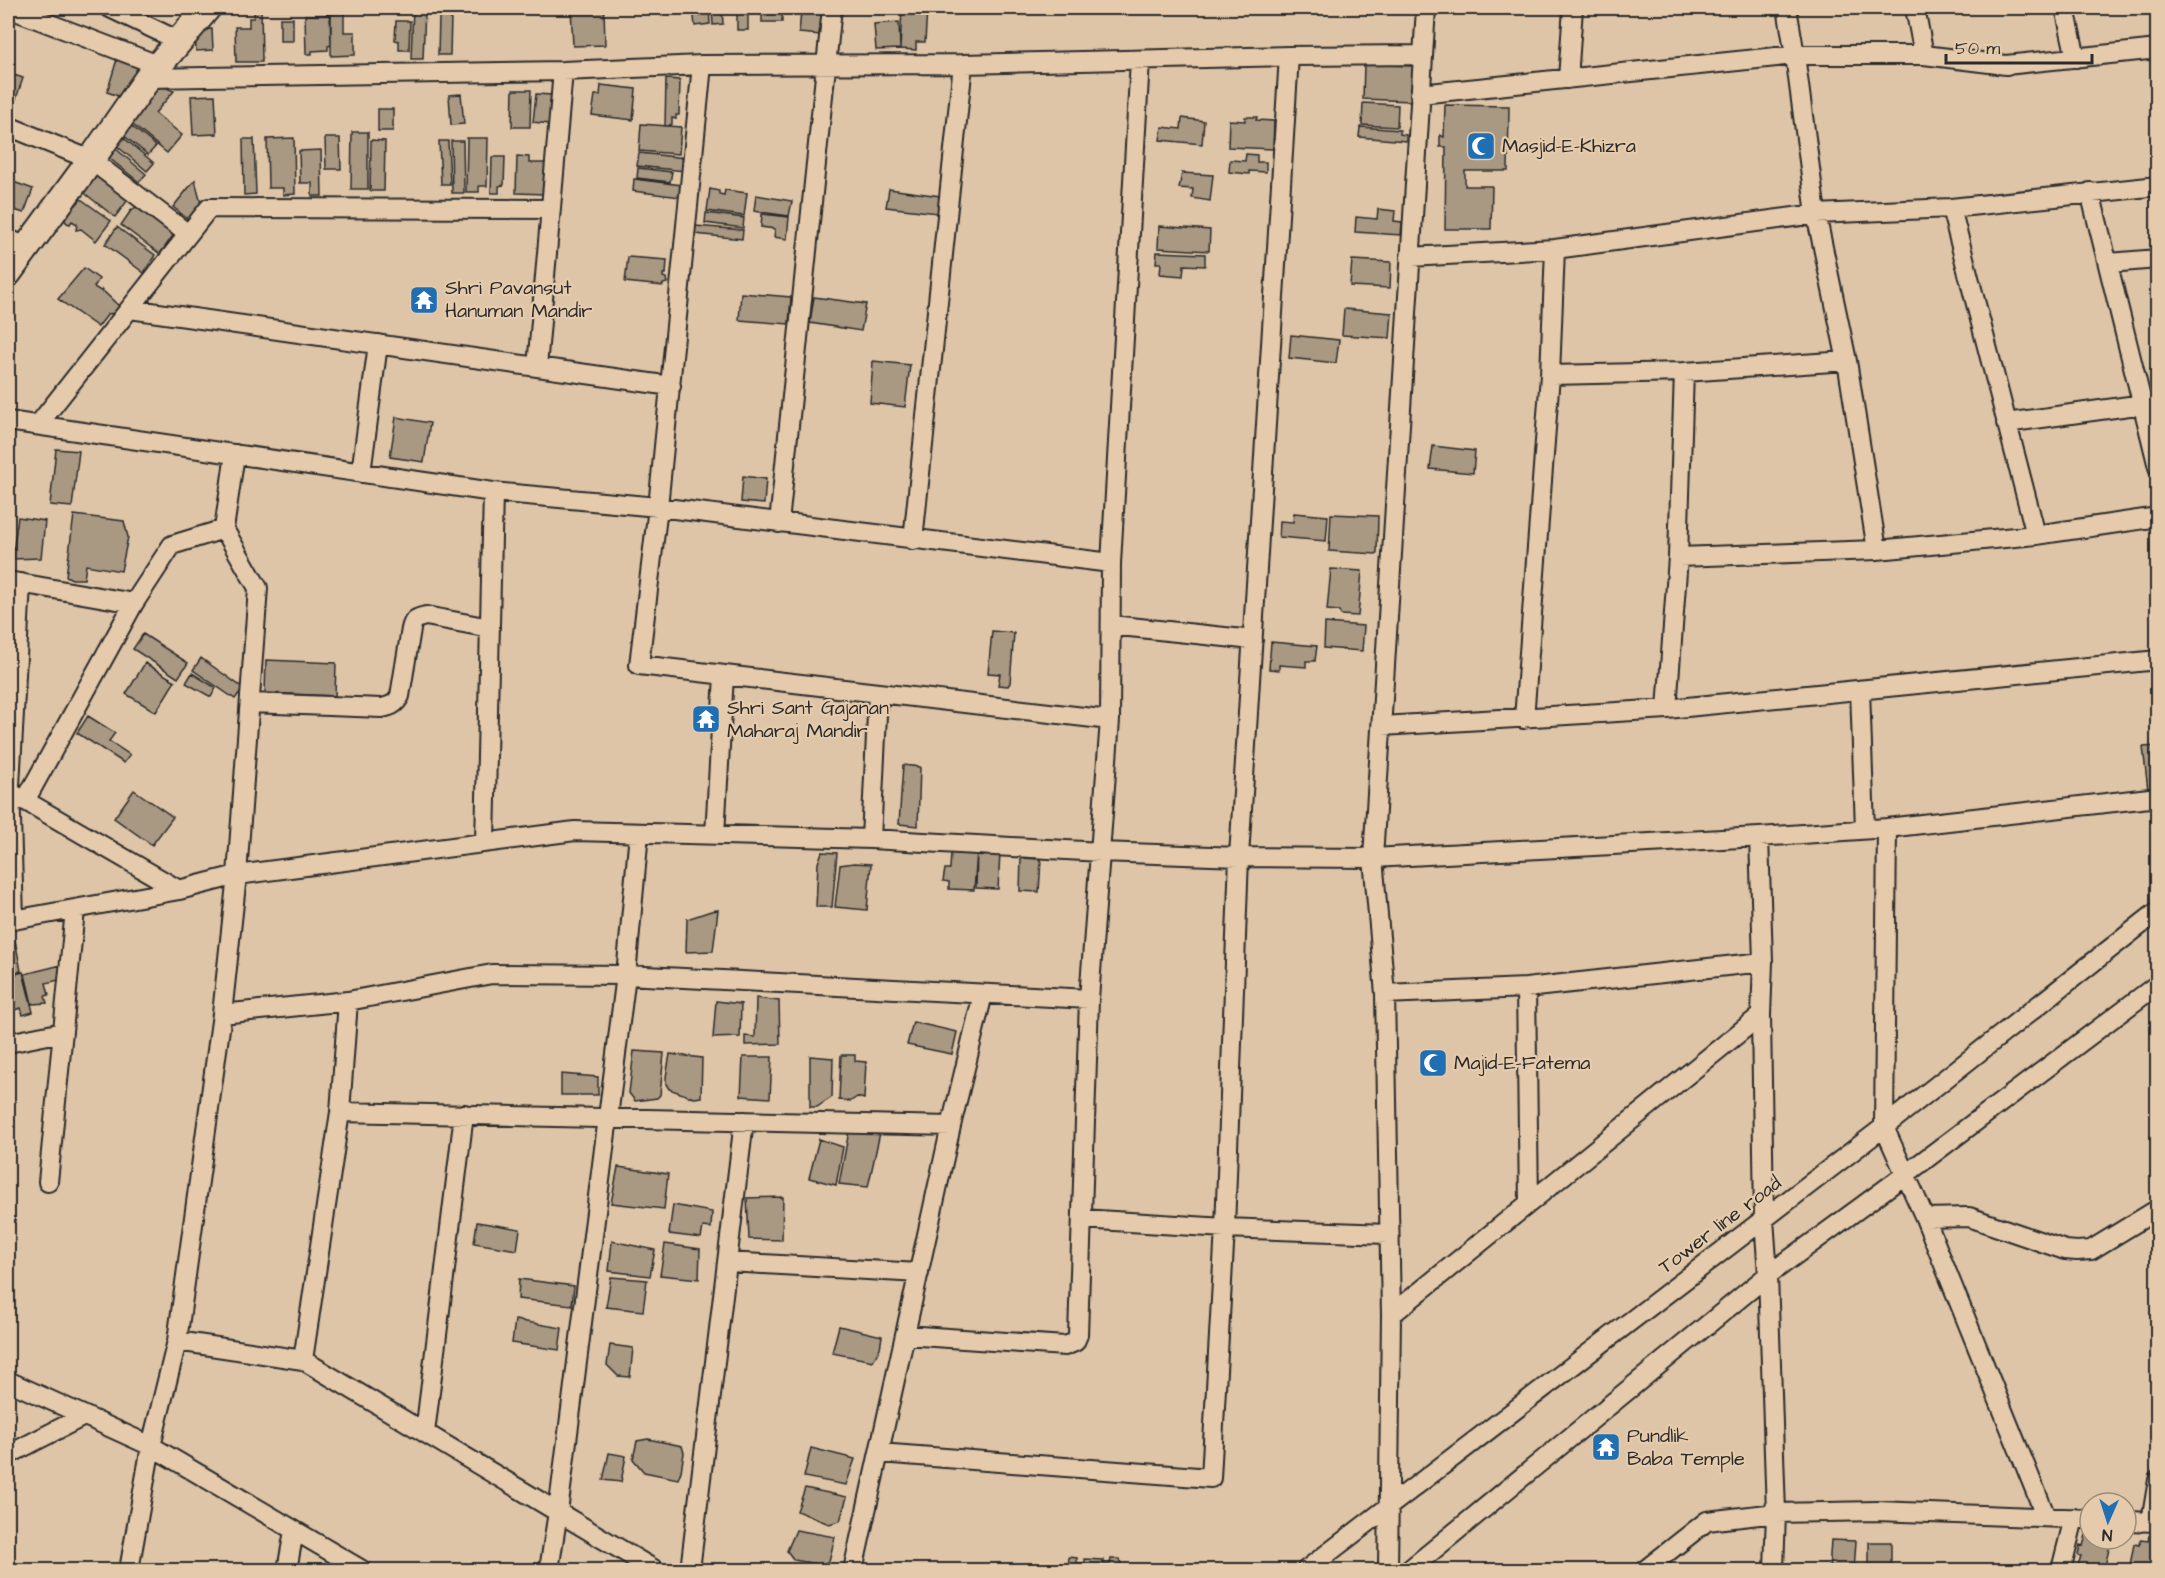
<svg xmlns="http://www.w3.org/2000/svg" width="2165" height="1578" viewBox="0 0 2165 1578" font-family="'Architects Daughter',sans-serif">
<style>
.building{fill:#a99882;stroke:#2b2b2b;stroke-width:1.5}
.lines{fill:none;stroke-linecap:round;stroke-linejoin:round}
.street-casing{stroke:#2b2b2b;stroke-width:22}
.secondary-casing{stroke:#2b2b2b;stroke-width:30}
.street{stroke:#e5cbac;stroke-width:18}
.secondary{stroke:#e5cbac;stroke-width:26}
.labels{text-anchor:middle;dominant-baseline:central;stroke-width:4.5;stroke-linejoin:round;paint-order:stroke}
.poi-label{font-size:20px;fill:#2b2b2b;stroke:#e5cbac;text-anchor:start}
.street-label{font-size:20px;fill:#2b2b2b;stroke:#e5cbac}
</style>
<rect width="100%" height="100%" fill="#dec5a7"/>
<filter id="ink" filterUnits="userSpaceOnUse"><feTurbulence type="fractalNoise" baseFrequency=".0167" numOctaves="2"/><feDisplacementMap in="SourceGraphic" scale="12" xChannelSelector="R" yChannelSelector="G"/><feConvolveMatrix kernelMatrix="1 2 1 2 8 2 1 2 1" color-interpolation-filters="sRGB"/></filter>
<g filter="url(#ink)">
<path class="building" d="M254,8H261L262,62H236L235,27H249V18H254Z
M413,8H425L423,59H411Z
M571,8H604L605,45L573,46Z
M693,8H709L710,24L695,26Z
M712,8H722L723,24L713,25Z
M762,8H782V22H762Z
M791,8H823L821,35L799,33L801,11L791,10Z
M902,8L927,10L925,42H916V50L900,49Z
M344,10V32H355V55L331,56V11Z
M737,11H748V30H737Z
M305,15H330L331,45L328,46V50L312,51V54H306Z
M439,16H451L450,55H438Z
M280,18H293V41H280Z
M396,21H410L409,50H399V41L395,40Z
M899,22L900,49L876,50L874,24Z
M212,29L213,50L196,51L195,30Z
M118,56L139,63L130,100L107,92Z
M1364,64L1413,66L1411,101L1363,99Z
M8,73L23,78L16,99L8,95Z
M666,79L680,80L679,115H676V119L672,118V124L668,126H665Z
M157,84L174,91L155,113L182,135L167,153L127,120Z
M601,85L636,89L633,120L592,115L595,95H600Z
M513,90H531L530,127H512Z
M461,94L464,124L451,125L449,95Z
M536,94L552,95L549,124L533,122Z
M215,95L217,134L193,135L191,96Z
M1363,103L1398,105L1397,127L1362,125Z
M1445,105L1509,106L1508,171H1465V186H1492L1491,229H1445L1446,147H1440V135L1444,137Z
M378,109H393V131H378Z
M1245,117H1257L1256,120L1274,121L1273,149L1228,147L1229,120L1245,121Z
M1182,118L1204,121L1202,144L1160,140L1162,127L1181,129Z
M641,124L681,127L679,154L639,151Z
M130,125L156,146L148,155L122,134Z
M1360,127L1400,130V134L1406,135V141L1359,137Z
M352,132H368V189H351Z
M119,134L154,163L147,171L112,142Z
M294,138L295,194L283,195V188H268L267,139Z
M325,138H340L341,169H326Z
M467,138H488L487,186H479V192H466Z
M243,139H254L256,194L244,195Z
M371,140L385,141L384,191H370Z
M439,141H448L450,184H441Z
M451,141H463L464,193H452Z
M116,149L146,174L139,182L109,158Z
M321,150L322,196H312V183H300L299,151Z
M639,153L686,158L685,171L637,166Z
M1246,154L1257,155V162H1266V172L1249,171V174L1229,172L1230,160L1245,161Z
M517,156L529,157V163H546L545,194L516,193Z
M492,157H505L504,185L499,186V193H491Z
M638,168L672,172L670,182L637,178Z
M99,172L131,196L115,217L83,192Z
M1182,173L1213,175L1210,201L1192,198L1193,189L1179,188Z
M634,179L682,185L680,197L633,191Z
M8,180L33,189L24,213L11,209L10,212H8Z
M195,180L201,204L189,220L173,207Z
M710,189L719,191V194L724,195L725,190L747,193L744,216L707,211Z
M889,189L940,196L938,213L886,207Z
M756,195L792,201L789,216L754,211Z
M81,199L111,221L96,241L81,229L76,230L77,224L72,221L70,224L67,223L62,217L74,202L76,205Z
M137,205L175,233L160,254L121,225L132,209L133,210Z
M1378,209L1395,211L1394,221L1402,222L1401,235L1355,232L1356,217L1377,219Z
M706,213L744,218L743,228L705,223Z
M762,214L789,217L787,239L774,237L775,229L761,227Z
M695,226L743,230L742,239L695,234Z
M1159,226L1210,230L1209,251L1158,248Z
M117,227L155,255L144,273L105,244Z
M1157,252L1205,254V266L1184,265L1183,276L1160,274L1161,263H1156Z
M628,257L667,260L666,274H663V277L666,278L667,283L663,284V286L625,282Z
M1352,260L1391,262L1390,288L1350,286Z
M84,268L99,279L94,287L102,292V290L121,308L116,313L108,314L98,327L58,299Z
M741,293L791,297L789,324L739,320Z
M814,297L866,304L861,331L810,323Z
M1344,309L1392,313L1390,338L1342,335Z
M1291,335L1339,340L1336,363L1289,358Z
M873,361L910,365L905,407L870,403Z
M396,417L430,423L424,462L390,457Z
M1433,446L1475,451L1473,473L1430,469Z
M56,449L79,451L72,507L50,505Z
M743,476L766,479L764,504L741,502Z
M1294,513L1328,516L1326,541L1279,537L1280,521L1293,522Z
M1331,514L1378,516L1377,554L1329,551Z
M74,515L124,521L128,537L121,571L86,565L84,579H72L66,576Z
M18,517L45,521L41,558L12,559Z
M1331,569L1362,571L1358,616L1341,615L1339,611L1327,610Z
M1325,623L1364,626L1362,651L1324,648Z
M992,631L1014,633L1010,683L1008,686L998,685L1000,674L988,673Z
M143,634L188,663L178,678L133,649Z
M1271,642L1317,646L1315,661H1306V667L1279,665V670L1269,669Z
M201,658L243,688L235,699L193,670Z
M266,660L336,663L335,696L265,693Z
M145,663L175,681L156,712L126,694Z
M192,673L216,688L211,697L186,683Z
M88,716L115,733L109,741L130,755L124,763L77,733Z
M2158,746V790H2148L2143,747Z
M903,765L920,767L918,826L899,824Z
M134,790L173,817L152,845L114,818Z
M977,851L1000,853L998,889L976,888Z
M822,852L837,853L832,907H816L818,863Z
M951,852H977L974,890L949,889V882L943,881L945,869H950Z
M1021,858L1041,859L1039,892L1020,891Z
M854,863L871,864L867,910L835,907L840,865Z
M718,910L713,951L686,952L687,919L711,911Z
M15,940L21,971L8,974V942Z
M61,965L59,980L46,983L49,995L45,996L47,1003L32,1004L25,974Z
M23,972L33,1012L23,1015L21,1008L11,1011V1008H8V976Z
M756,998L779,1001L780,1044L745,1045V1036L755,1037Z
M716,1001L741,1004L740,1037L713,1038Z
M913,1022L957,1032L952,1054L907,1045Z
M634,1051L664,1053L660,1095L657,1098L635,1101L629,1093Z
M670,1054L702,1058L701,1097L694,1098L669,1089L666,1084V1077Z
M841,1055H855V1061L866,1062L864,1099L857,1097L851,1101L839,1100Z
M810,1056L833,1058L832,1097L817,1107H810Z
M743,1057H772L770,1098L741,1096Z
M561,1074L598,1077V1095H561Z
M849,1131L880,1133L868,1187L839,1184Z
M819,1139L843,1147L836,1185L809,1178Z
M618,1167L668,1174L664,1209L611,1203Z
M783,1197L782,1240L749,1239L747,1198Z
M673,1205L712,1212L711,1228L703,1227L701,1238L669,1234Z
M477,1222L520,1229L517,1250L474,1243Z
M612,1241L655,1250L650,1276L609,1271Z
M665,1244L700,1249L699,1279L660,1275Z
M611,1277L647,1280L643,1311L606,1307Z
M519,1279L574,1286L572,1305L518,1299Z
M515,1320L562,1328L559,1350L512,1343Z
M839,1326L882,1336L880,1348L873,1361L832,1353Z
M610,1345L633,1348L630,1377L618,1376L607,1365Z
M648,1439L682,1446L684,1453L681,1471L678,1479L644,1472L633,1459L637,1441Z
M811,1448L855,1459L846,1485L804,1477Z
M609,1453L626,1456L621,1482L603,1480Z
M805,1488L847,1497L840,1521L829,1524L797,1511Z
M796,1530L835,1537L829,1561L822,1565L794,1560L787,1551Z
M2086,1535L2090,1536V1539L2111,1541L2104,1570L2077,1568L2081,1556L2078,1555L2080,1545L2083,1546Z
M2149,1536L2158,1538V1567L2149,1565V1569L2130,1565L2134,1544L2139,1545L2140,1540L2148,1541Z
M1831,1540L1856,1541L1854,1570H1829Z
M1869,1542H1891V1570H1869Z
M1069,1557L1077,1558V1563H1085V1559L1103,1560V1564H1110L1111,1559H1120L1122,1570H1068Z
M2128,1566L2154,1570H2127Z"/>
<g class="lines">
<g class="street-casing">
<path id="street" d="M8,8L158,65
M110,8L179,41
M1787,8L1795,55L1816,214L1847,361L1877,550
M1915,8L1924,55
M2065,8L2076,58
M702,65L658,507L639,665L1110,720
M148,78L563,71L702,65L963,64L1289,56L1422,55
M1568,79L1573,8
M1420,94L1795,55H1924L2006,65L2158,49
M8,126L91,160L188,234
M2090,192L2158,467
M1951,208L2036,535
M8,239L27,247
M1410,257L1555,249L1816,214L1951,208L2158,186
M2109,263L2158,259
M130,309L671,386
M537,367L563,71
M1550,375L1684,372L1847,361
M8,421L493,492L658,507L1111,563
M2006,423L2158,402
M38,425L209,208L550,209
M361,473L378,344
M779,523L832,8
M913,540L963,64
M1678,557L1877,550L2036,535L2158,517
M8,581L134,603
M1111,625L1253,640
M1860,690L1865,829
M250,703L382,708C391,706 396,704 400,696L411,629C413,619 417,618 426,616L490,628
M1667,709L1678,557L1684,372
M1524,719L1550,375L1555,249
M1382,726L1667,709L2158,660
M17,796L179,890
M25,801L134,603L172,545L224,529
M1887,828L1884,1127L1925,1218L2046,1517
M715,835L724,675
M1759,837L1763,962L1761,1015L1764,1219L1768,1275L1776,1513L1774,1570
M871,839L878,694
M485,842L493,492
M14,919L10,786L21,583
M8,921L179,890L237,875L575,831L871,839L1101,852L1239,857L1373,858L1759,837L1887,828L2158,797
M1526,988L1529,1203
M1385,994L1526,988L1763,962
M222,1014L348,1001L492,974L626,975L1089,999
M8,1043L63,1032
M340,1112L951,1126
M48,1182L75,910
M1925,1218L1969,1217L2065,1250L2077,1251L2091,1250L2158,1209
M1082,1219L1225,1228L1388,1234
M728,1262L919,1273
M1391,1315L1761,1015
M905,1335L1065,1346L1075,1342L1078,1335L1089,999L1110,720L1111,563L1140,60
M177,1341L303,1360L655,1570
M303,1360L340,1112L348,1001
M8,1381L151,1446L362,1570
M425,1433L464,1114
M879,1453L1211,1478L1225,1228L1239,857L1289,56
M8,1455L84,1416
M2126,1521L2158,1522
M2151,1522L2158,1480
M129,1570L151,1446L177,1341L222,1014L237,875L258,588L224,529L235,454
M287,1570L294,1531
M549,1570L558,1512L626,975L639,833
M690,1570L744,1121
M853,1570L951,1126L983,994
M1306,1570L1884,1127L2158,911
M1388,1570L1391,1315L1385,994L1373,858L1426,8
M1409,1570L1768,1275L1906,1174L2158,984
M1645,1570L1707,1521L1776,1513L1877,1511L2090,1519
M2061,1570L2074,1518"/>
</g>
<g class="secondary-casing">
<path id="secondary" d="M8,273L91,160L148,78L207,8"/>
</g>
<use href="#street" class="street"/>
<use href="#secondary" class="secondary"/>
</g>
</g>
<defs>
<g id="mosque-square" transform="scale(1.5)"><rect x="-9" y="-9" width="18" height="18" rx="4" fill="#1f6fb2" stroke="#e5cbac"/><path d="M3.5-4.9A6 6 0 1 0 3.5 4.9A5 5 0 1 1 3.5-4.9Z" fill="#fff"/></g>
<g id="temple-square" transform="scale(1.5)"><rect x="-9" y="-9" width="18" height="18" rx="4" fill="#1f6fb2" stroke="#e5cbac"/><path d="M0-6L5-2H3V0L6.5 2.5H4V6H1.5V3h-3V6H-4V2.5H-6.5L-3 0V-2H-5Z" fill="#fff"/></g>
</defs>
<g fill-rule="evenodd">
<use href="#mosque-square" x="1481" y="146"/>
<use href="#temple-square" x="424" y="300"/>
<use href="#temple-square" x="706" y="719"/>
<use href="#mosque-square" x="1433" y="1063"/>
<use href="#temple-square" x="1606" y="1447"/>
</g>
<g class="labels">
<g class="poi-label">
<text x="1502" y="146">Masjid-E-Khizra</text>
<text x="445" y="288">Shri Pavansut<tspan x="445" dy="23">Hanuman Mandir</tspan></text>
<text x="727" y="708">Shri Sant Gajanan<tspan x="727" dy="23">Maharaj Mandir</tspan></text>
<text x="1454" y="1063">Majid-E-Fatema</text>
<text x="1627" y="1436">Pundlik<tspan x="1627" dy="23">Baba Temple</tspan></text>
</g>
<g class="street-label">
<text transform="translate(1720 1225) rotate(-37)">Tower line road</text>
</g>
</g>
<rect width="2165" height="1578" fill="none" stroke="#e5cbac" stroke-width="30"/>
<rect x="15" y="15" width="2135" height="1548" fill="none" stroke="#2b2b2b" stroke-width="2" filter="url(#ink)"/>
<g transform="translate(2108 1521) rotate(183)"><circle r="28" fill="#e5cbac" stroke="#9b8b78" stroke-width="1.5"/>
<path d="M0-4.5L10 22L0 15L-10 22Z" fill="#1f6fb2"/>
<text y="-9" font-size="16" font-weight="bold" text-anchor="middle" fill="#2b2b2b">N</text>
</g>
<path d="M1946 54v9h146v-9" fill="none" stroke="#2b2b2b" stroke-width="3"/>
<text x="1955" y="54" font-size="18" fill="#2b2b2b" stroke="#e5cbac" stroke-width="4.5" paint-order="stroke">50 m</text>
</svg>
